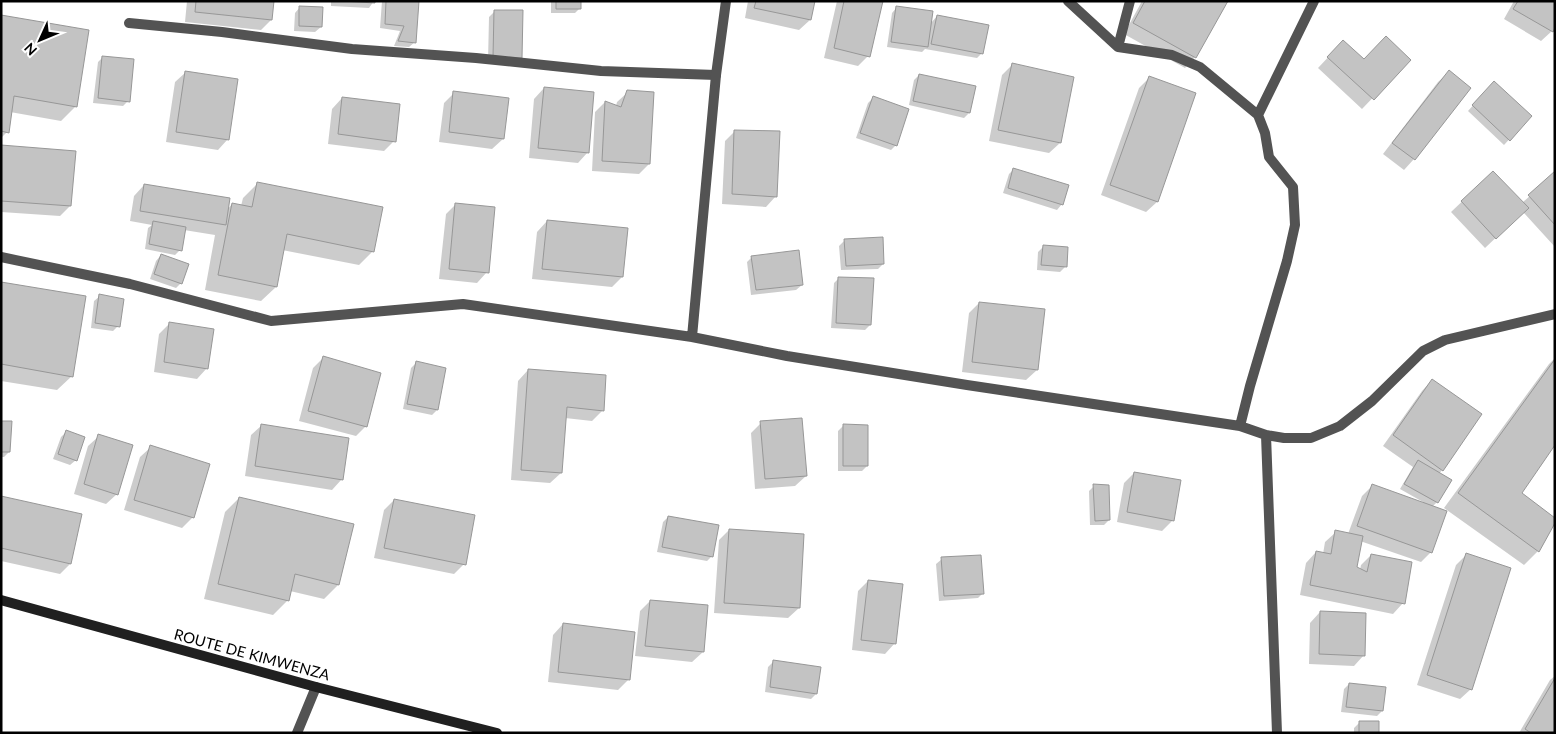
<svg xmlns="http://www.w3.org/2000/svg" width="1556" height="734" viewBox="0 0 1556 734" font-family="Lato,sans-serif">
<style>
.shadow{fill:#0003}
.building{fill:#c3c3c3;stroke:#979797}
.lines{fill:none;stroke-linecap:round;stroke-linejoin:round}
.lane{stroke:#535353;stroke-width:10}
.street{stroke:#535353;stroke-width:10}
.secondary{stroke:#202020;stroke-width:10}
.labels{text-anchor:middle;dominant-baseline:central;stroke-width:4.5;stroke-linejoin:round;paint-order:stroke}
.street-label{font-size:15px;fill:#000;stroke:#fff}
</style>
<rect width="100%" height="100%" fill="#fff"/>
<path class="shadow" d="M187,1H273L271,20L261,30L185,22Z
M331,1H374L369,8L331,6Z
M382,1H418L415,42L409,47L394,46L400,31L380,28Z
M551,1H580V8L575,13H551Z
M748,1H814L810,20L799,30L745,18Z
M837,1H882L868,56L858,66L824,58Z
M1142,1H1226L1195,57L1185,68L1124,34Z
M1514,1H1555L1552,31L1541,41L1504,19Z
M300,7L321,27L315,32L294,31L295,13Z
M897,7L931,23L937,16L982,53L977,58L925,49L922,52L887,47L892,13Z
M494,12L521,57L488,61L489,17Z
M1,16L76,106L61,121L10,112L7,132L1,138Z
M1333,52L1364,60H1409L1362,109L1318,68Z
M103,57L128,101L123,106L93,103L98,62Z
M1012,65L1060,143L1049,153L989,141L1002,75Z
M186,72L228,139L218,150L166,142L175,82Z
M1449,72L1469,88L1414,159L1404,170L1383,154L1438,82Z
M919,75L969,113L964,118L909,105L914,80Z
M1149,78L1195,94L1157,202L1146,212L1101,195L1139,88Z
M1494,82L1531,116L1504,145L1468,111Z
M544,88L588,152L578,163L529,158L534,99Z
M628,92L649,164L639,174L592,171L595,112L605,102L616,106L617,102Z
M454,93L507,99L503,139L492,149L439,142L444,103Z
M342,98L394,141L384,151L328,144L332,109Z
M873,98L896,145L891,150L856,138L868,103Z
M735,131L776,196L766,207L722,204L725,141Z
M1,146L70,206L60,216L1,212Z
M1014,169L1062,204L1057,210L1003,193L1009,174Z
M1493,172L1522,203L1555,173V247L1523,212L1485,248L1451,212Z
M257,184L373,251L359,265L282,250L276,287L261,301L205,290L215,235L184,230L180,250L175,255L145,249L148,228L152,225L130,221L134,196L144,185L227,210L232,204L241,206L243,198Z
M456,204L487,272L477,283L439,279L446,214Z
M547,221L622,277L612,287L532,279L537,232Z
M845,240L883,264L878,269L841,270L839,246Z
M1043,247L1065,267L1060,272L1037,270L1038,252Z
M161,255L181,283L176,288L150,279L156,261Z
M752,257L802,285L796,290L751,295L747,262Z
M839,278L870,325L865,330L831,328L834,283Z
M1,283L72,376L57,390L1,381Z
M100,296L118,326L113,331L91,328L94,301Z
M979,303L1037,370L1026,380L962,372L969,313Z
M169,324L207,368L197,379L154,372L159,334Z
M323,358L366,426L356,436L299,421L313,368Z
M1555,358V443L1521,493L1538,551L1524,565L1444,508L1549,364Z
M416,363L444,369L437,410L432,415L403,409L411,368Z
M528,370L603,410L592,421L565,418L561,473L550,483L511,480L518,381Z
M1432,380L1442,470L1439,474L1437,502L1432,507L1431,552L1421,562L1360,541L1356,568L1360,570L1361,565L1371,555L1403,603L1393,614L1300,595L1306,563L1316,552L1323,554L1325,542L1336,532L1348,534L1362,496L1372,486L1423,504V502L1400,489L1413,467L1383,446L1422,391Z
M1,422L9,452L4,457H1Z
M761,423L806,476L795,486L755,489L751,433Z
M262,425L342,479L332,490L245,476L251,435Z
M843,426L867,466L862,471H838V431Z
M66,432L76,460L70,465L53,459L61,437Z
M99,436L117,494L106,504L74,494L88,446Z
M151,447L209,465L192,518L182,528L124,510L140,457Z
M1134,473L1172,521L1162,531L1117,522L1124,483Z
M1094,486L1109,520L1104,525H1090L1089,491Z
M1,497L70,564L60,574L1,561Z
M239,498L338,585L324,599L290,591L288,600L273,615L204,599L225,512Z
M394,500L464,564L454,574L374,558L384,510Z
M668,517L712,556L707,561L657,552L663,522Z
M729,530L799,608L788,618L714,613L719,540Z
M1466,555L1471,689L1460,699L1417,685L1456,565Z
M942,559L983,593L978,598L939,601L936,564Z
M868,581L895,643L885,654L852,650L858,591Z
M650,601L703,652L692,662L635,656L640,611Z
M1320,612L1364,655L1354,666L1309,664L1310,623Z
M563,624L629,679L618,690L548,682L553,635Z
M773,662L816,694L811,699L765,692L768,667Z
M1555,676V733H1519L1550,680Z
M1349,684L1382,711L1377,716L1341,712L1344,689Z
M1359,723L1378,733H1354V728Z"/>
<path class="building" d="M196,1H274L272,20L195,12Z
M342,1H375V3Z
M386,1H419L416,43L398,41L404,26L385,24Z
M556,1H581V9H556Z
M756,1H815L811,20L754,8Z
M844,1H883L870,57L834,48Z
M1145,1H1228L1196,58L1133,23Z
M1518,1H1555V28L1553,32L1513,9Z
M299,6L323,7L322,27L299,26Z
M896,6L933,11L928,47L891,42Z
M494,10H523L522,58L493,57Z
M1,15L89,30L77,107L14,96L9,133L1,131Z
M937,15L989,25L983,54L931,44Z
M1386,36L1411,60L1374,100L1327,57L1343,40L1364,59Z
M102,56L134,59L130,102L98,98Z
M1012,63L1074,77L1061,143L998,130Z
M1449,70L1471,88L1415,160L1392,143Z
M185,71L238,79L229,140L176,132Z
M919,74L976,86L970,113L913,101Z
M1149,76L1196,93L1158,202L1110,185Z
M1494,81L1532,116L1510,141L1472,105Z
M544,87L594,92L589,153L538,148Z
M627,90L654,92L650,164L602,161L605,101L621,107Z
M453,91L509,98L504,139L449,132Z
M873,96L909,109L897,146L860,133Z
M342,97L400,104L396,142L338,134Z
M734,130L780,131L777,197L732,194Z
M1,145L76,151L71,206L1,201Z
M1013,168L1069,185L1063,205L1008,188Z
M1493,171L1529,208L1496,239L1461,201Z
M1555,171V225L1528,195Z
M257,182L383,207L374,252L287,234L277,287L218,275L232,203L252,207Z
M144,184L230,198L226,225L140,211Z
M455,203L495,207L489,273L449,269Z
M547,220L628,228L623,277L542,269Z
M153,221L186,227L182,251L149,244Z
M883,237L884,264L846,266L844,239Z
M1043,245L1068,247L1067,267L1041,265Z
M799,250L803,285L756,290L751,256Z
M161,254L189,264L182,284L154,274Z
M838,277L874,278L871,325L836,323Z
M1,282L86,296L73,377L1,364Z
M99,294L124,299L120,327L95,323Z
M979,302L1045,309L1038,370L972,362Z
M169,322L214,329L208,369L164,362Z
M323,356L381,373L367,427L308,411Z
M1555,359V445L1522,493L1555,518V523L1539,552L1458,493Z
M416,361L446,368L438,410L407,404Z
M528,369L606,375L604,411L567,407L562,473L521,470Z
M1432,379L1482,414L1443,471L1393,435Z
M802,418L807,476L765,479L760,421Z
M1,421H12L10,452H1Z
M261,424L349,438L343,480L255,466Z
M843,424L868,425V466H843Z
M66,430L85,437L77,461L58,454Z
M98,434L133,445L118,495L84,484Z
M150,445L210,464L194,518L134,500Z
M1418,460L1452,480L1438,503L1404,484Z
M1134,472L1181,480L1174,521L1127,512Z
M1093,484L1109,485L1110,520L1095,521Z
M1372,484L1447,511L1432,553L1357,526Z
M1,496L82,514L71,564L1,548Z
M239,497L354,524L339,585L295,574L289,601L218,584Z
M394,499L475,515L466,565L384,548Z
M668,516L719,525L713,557L662,547Z
M729,529L804,534L800,608L724,603Z
M1335,530L1363,536L1357,567L1367,572L1371,554L1412,562L1405,604L1310,585L1316,551L1331,554Z
M1466,553L1511,568L1472,690L1427,675Z
M981,555L984,594L944,596L941,557Z
M868,580L903,584L896,644L861,640Z
M650,600L708,605L704,652L645,646Z
M1320,611L1366,613L1365,656L1319,654Z
M563,623L635,632L630,680L558,672Z
M773,660L821,667L817,694L770,687Z
M1555,678V733H1531L1525,729Z
M1349,683L1386,687L1383,711L1346,707Z
M1359,721H1379V733H1359Z"/>
<g class="lines">
<path class="lane" d="M129,23L222,32L352,49L476,58L601,71L716,75"/>
<path class="street" d="M1068,1L1118,47L1172,55L1200,67L1258,115L1265,133L1269,157L1293,187L1295,225L1287,261L1250,386L1240,426
M1118,47L1130,1
M1258,115L1314,1
M1,257L130,284L271,321L463,304L692,337L787,356L967,385L1240,426L1266,435L1284,438H1311L1340,426L1372,401L1423,351L1445,340L1555,314
M692,337L716,75L726,1
M1266,435L1277,733
M297,733L316,687"/>
<path class="secondary" d="M1,600L316,687L497,733"/>
</g>
<g class="labels">
<g class="street-label">
<text transform="translate(252 654) rotate(15)">ROUTE DE KIMWENZA</text>
</g>
</g>
<rect width="1556" height="734" fill="none" stroke="#000000" stroke-width="5"/>
<g transform="translate(40 40) rotate(226)" stroke="#ffffff" stroke-width="4" paint-order="stroke">
<path d="M0-4L9 19L0 12L-9 19Z" fill="#000000"/>
<text y="-8" font-size="14" font-weight="bold" text-anchor="middle" fill="#000000">N</text>
</g>
</svg>
